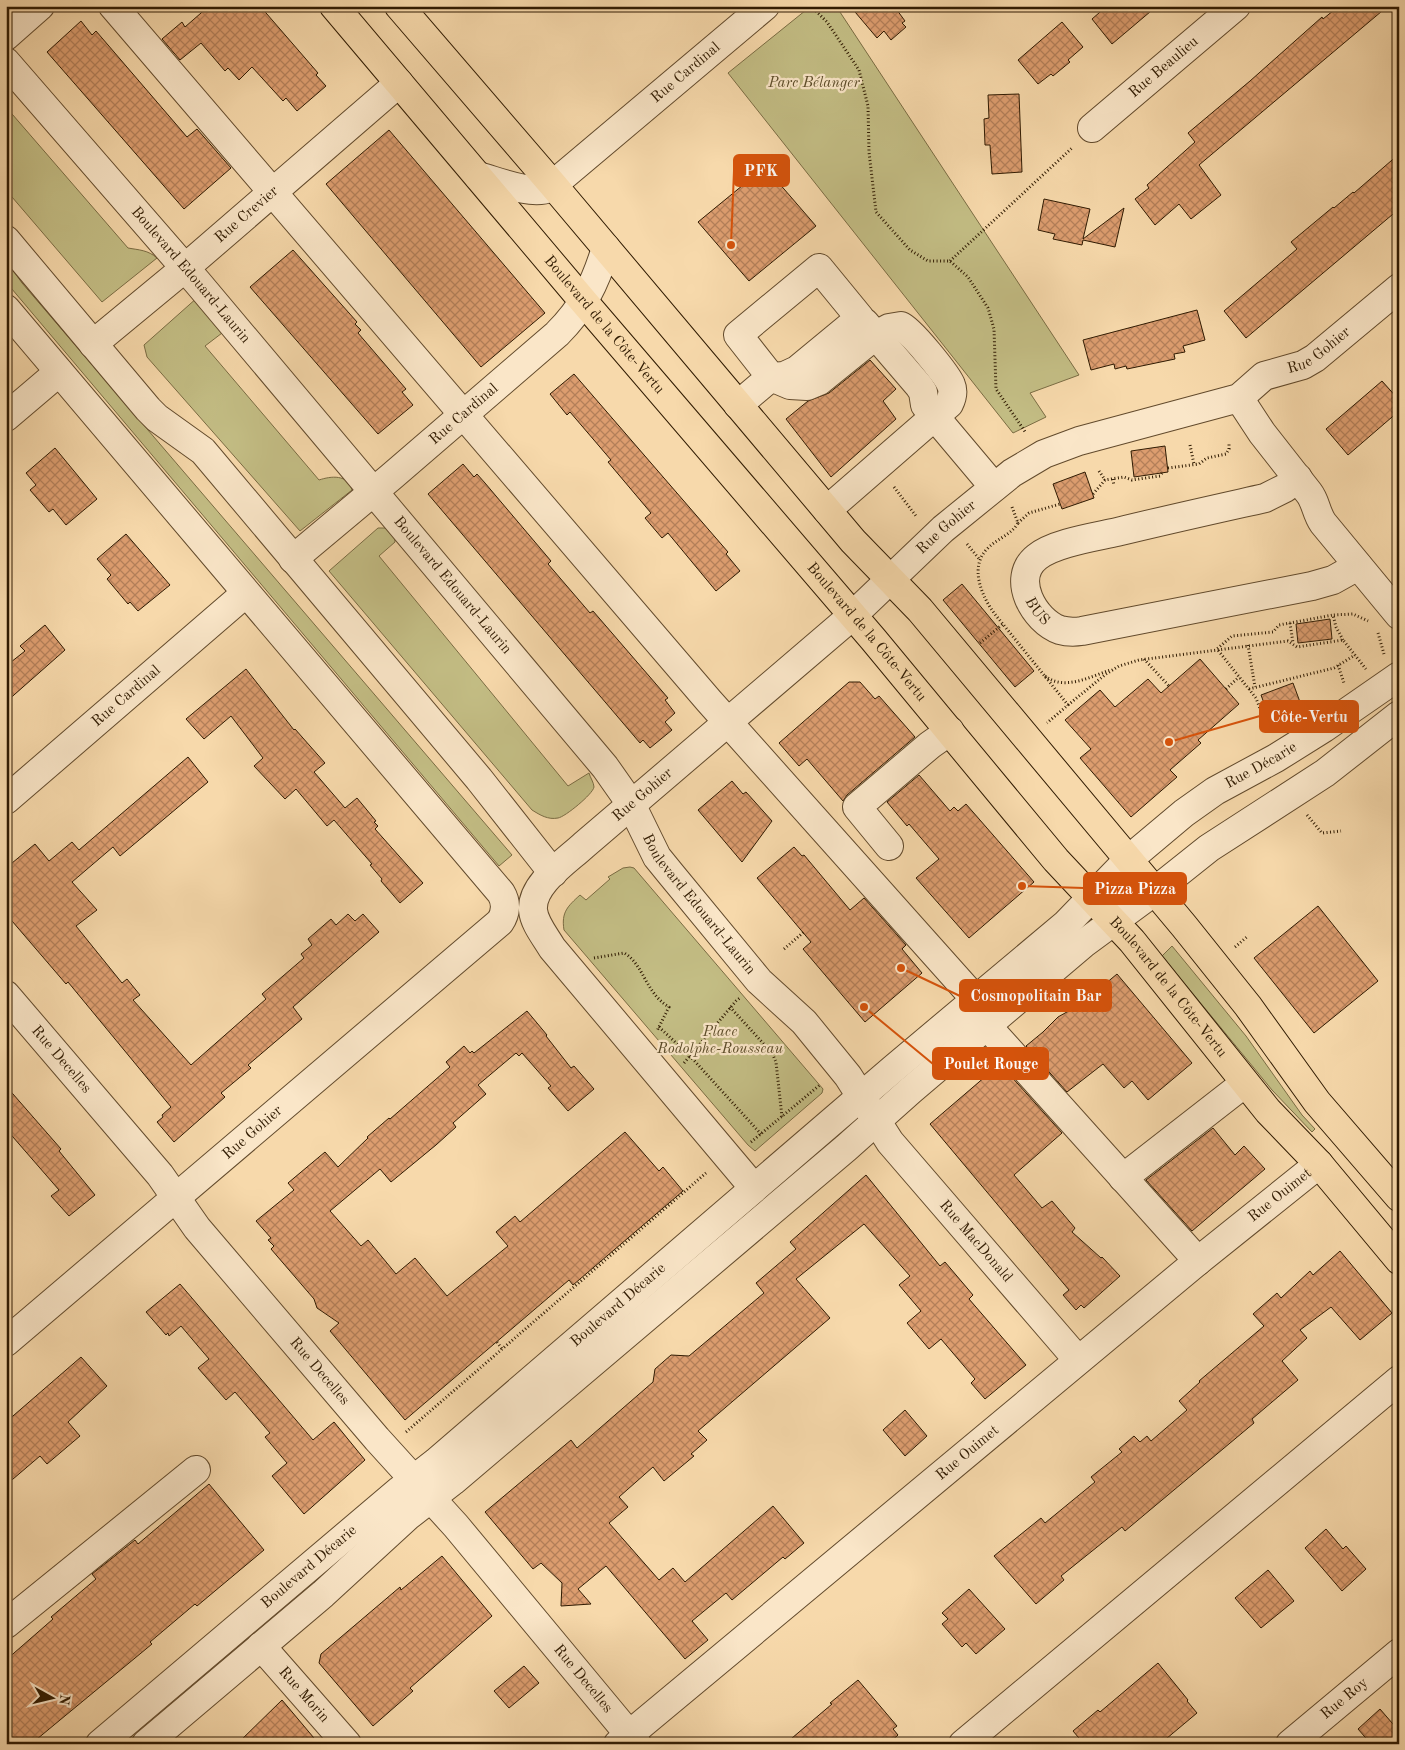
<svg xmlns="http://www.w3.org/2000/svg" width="1405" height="1750" viewBox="0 0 1405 1750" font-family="'Old Standard TT',serif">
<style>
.green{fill:#c3bd84;stroke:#7a6c43}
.building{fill:url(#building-cross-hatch);stroke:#301b02}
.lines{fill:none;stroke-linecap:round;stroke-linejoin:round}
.minor-casing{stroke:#624a2c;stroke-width:30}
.major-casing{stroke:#301b02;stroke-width:30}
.path{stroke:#301b02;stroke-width:3;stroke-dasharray:1 2.5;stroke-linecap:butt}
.minor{stroke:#fae6c8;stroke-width:28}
.major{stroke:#f7d9ab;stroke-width:28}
.labels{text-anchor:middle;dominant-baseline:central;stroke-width:4.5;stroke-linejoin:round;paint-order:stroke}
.street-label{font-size:15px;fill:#301b02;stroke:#fae6c8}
.park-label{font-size:15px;font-style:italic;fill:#5c4c29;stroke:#fae6c8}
.leader{fill:none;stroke:#d6530b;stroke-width:2}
.callout-dot{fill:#d6530b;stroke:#fae6c8;stroke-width:2}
.callout{fill:#d6530b;stroke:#d6530b;stroke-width:2}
.callout-label{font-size:16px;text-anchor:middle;font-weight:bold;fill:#fff}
</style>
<defs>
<pattern id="building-cross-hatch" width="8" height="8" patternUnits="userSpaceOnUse" patternTransform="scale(1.25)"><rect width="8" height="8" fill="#dc9d6f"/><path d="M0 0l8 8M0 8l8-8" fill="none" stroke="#b37f59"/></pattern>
</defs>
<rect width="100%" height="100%" fill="#f7d9ab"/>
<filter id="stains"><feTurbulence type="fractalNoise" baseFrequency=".004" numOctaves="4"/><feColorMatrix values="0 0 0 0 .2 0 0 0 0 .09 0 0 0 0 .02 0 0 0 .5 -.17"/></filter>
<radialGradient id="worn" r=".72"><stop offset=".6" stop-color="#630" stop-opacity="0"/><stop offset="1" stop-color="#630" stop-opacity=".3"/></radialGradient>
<path class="green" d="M811,6H836L1079,375L1030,393L1046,417L1013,433L728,73Z
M6,107L128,248C139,250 148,250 157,258L102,302L6,190Z
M6,260L22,283L512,855L499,866L6,282Z
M198,297L226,330L205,346L319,480C331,476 348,474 352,490L300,531L147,357L144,345Z
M378,528H385L394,533L395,542L379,556L568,786L589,773C590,777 594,783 594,787C593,794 565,817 558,818C548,820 540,815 532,810L329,571Z
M630,867L634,868L823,1089L822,1093L755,1151L748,1145L564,930C561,912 568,906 580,895L586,900L610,879L608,877L623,868Z
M1172,946L1246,1036L1302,1115L1315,1129L1312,1132L1272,1090L1162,956Z"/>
<path class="building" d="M209,6H260L318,73L316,75L326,86L297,111L286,98L283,101L252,67L239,80L228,68L225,71L201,43L180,60L162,39L182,22L185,27Z
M850,6H894L905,21L902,23L906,27L891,40L884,31L877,38Z
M1107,6H1157L1112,44L1092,19Z
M1339,6H1388L1199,165L1221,195L1191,219L1179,204L1155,225L1135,199L1149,188L1147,185L1195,142L1188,133L1250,81L1322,17L1323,19Z
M81,21L92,35L96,31L187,137L197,129L231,168L184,209L47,52Z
M1062,22L1083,47L1068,60L1070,62L1053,76L1051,74L1038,84L1018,60Z
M1019,94L1022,172L992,174L990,145H985L984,119L989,118L988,95Z
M389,130L545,313L481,367L326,184Z
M1399,154V209L1246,338L1224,311L1297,249L1291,242L1333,207L1334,208L1353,192L1354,193Z
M765,167L816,226L749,281L698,222Z
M1044,199L1090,209L1083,239L1124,208L1115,247L1083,240L1082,245L1053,239L1055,234L1038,230Z
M293,250L357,322L355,324L361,330L358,333L406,389L402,392L413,405L378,434L250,287Z
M1197,310L1205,340L1183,346L1185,352L1174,354L1175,359L1127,369L1126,366L1115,369L1114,364L1091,370L1083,340Z
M870,360L896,389L883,401L896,419L831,477L786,419L808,401L829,393Z
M574,374L728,552L726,554L740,571L716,591L668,533L662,538L645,518L651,513L608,462L611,460L570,412L567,415L550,394Z
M1382,381L1399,400V411L1348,455L1326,429Z
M1165,446L1168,472L1134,477L1131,451Z
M55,448L97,499L66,525L53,509L49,512L30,490L36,485L26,473Z
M463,464L474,477L477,474L485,483L551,561L548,564L590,613L593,611L668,698L665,700L675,713L665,722L672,730L650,748L643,740L640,743L428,494Z
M1085,472L1094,498L1062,509L1053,484Z
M126,534L170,585L138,611L130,602L128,604L107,579L111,575L97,559Z
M962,584L1034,671L1015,687L943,600Z
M1330,619L1332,639L1298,643L1296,624Z
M45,625L65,650L6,702V666L25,651L20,646Z
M1200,659L1239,704L1198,740L1201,743L1170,770L1177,777L1131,817L1080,758L1091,749L1065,720L1100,690L1115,707L1148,679L1161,693Z
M246,669L294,730L295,729L325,763L314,772L345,808L357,798L376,821L374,822L378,826L375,829L423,883L400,903L381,881L382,879L370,865L372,864L334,820L327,826L296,789L285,799L254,766L263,758L231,716L204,739L186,719Z
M849,682H860L875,699L879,696L915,737L847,795L843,801L807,759L799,766L779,743Z
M1293,683L1300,702L1268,714L1261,695Z
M188,757L208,782L120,856L113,847L72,882L97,910L76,926L122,983L127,979L140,995L133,1000L191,1065L266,999L262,994L304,958L301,954L312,945L308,939L331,919L336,925L348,914L355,921L363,914L379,932L293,1007L302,1019L248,1065L251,1068L221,1093L225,1097L174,1142L157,1122L163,1117L162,1115L171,1107L68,982L66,984L6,914V868L35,844L49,861L72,842L79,850Z
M919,775L950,811L954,807L958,811L966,804L1034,882L969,938L916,878L939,859L909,824L907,826L887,802Z
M732,781L743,794L746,792L772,821L742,862L698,810Z
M794,847L802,856L804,855L850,910L864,898L906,945L902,949L922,973L865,1022L803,949L811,942L757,878Z
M1318,906L1378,981L1314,1033L1254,958Z
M1117,974L1192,1063L1148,1100L1132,1081L1124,1088L1103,1064L1067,1092L1026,1046L1043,1032L1058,1017L1081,1004Z
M527,1011L547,1035L546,1036L571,1068L574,1066L594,1089L568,1111L548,1088L551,1086L522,1053L519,1056L516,1053L478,1085L486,1094L453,1123L456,1127L436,1145L391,1182L380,1169L330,1211L361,1246L368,1240L396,1274L415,1258L447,1296L508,1246L496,1232L515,1216L520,1222L625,1132L659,1171L663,1167L683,1191L573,1285L569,1280L405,1420L330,1331L339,1323L317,1308L314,1299L271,1249L274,1246L268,1240L271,1238L256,1221L294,1190L288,1183L325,1152L338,1167L368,1138L367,1137L389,1118L390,1119L450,1067L446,1062L464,1046L470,1053L472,1051L474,1053Z
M1000,1064L1062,1133L1014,1175L1042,1208L1052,1201L1075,1228L1072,1232L1101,1258L1102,1257L1120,1276L1084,1308L1081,1305L1076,1310L1063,1295L1069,1290L930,1124Z
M6,1086L61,1149L59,1151L95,1195L69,1216L51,1196L59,1190L6,1129Z
M1213,1128L1235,1155L1244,1146L1265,1169L1192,1231L1146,1180Z
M866,1175L940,1266L945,1262L973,1295L969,1299L1026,1365L985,1399L971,1383L975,1379L941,1339L929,1349L907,1323L921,1311L899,1285L910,1276L864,1224L796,1279L830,1318L698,1431L707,1440L691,1454L694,1456L664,1481L653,1467L619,1497L628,1507L609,1523L659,1580L673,1568L685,1582L773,1506L804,1543L785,1559L783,1557L732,1600L726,1593L692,1621L708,1640L685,1659L606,1566L578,1589L591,1604L561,1606L562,1583L541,1563L533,1569L485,1512L571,1440L577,1448L653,1382L655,1369L671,1355L689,1356L764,1293L756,1283L796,1249L790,1242Z
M1340,1251L1392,1313L1360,1340L1331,1307L1300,1330L1307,1338L1282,1361L1298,1380L1252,1419L1254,1423L1125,1531L1122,1527L1061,1576L1064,1580L1036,1604L994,1556L1041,1518L1045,1523L1095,1482L1091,1477L1122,1452L1119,1449L1134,1436L1140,1442L1147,1436L1151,1441L1187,1410L1179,1401L1200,1382L1199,1381L1264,1326L1253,1314L1277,1293L1281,1298L1310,1271L1313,1275Z
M180,1284L313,1440L334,1422L365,1460L304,1514L272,1476L287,1463L265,1437L270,1433L235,1392L226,1400L198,1368L209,1359L181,1326L169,1336L168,1333L166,1335L146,1312Z
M81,1357L107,1386L68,1422L80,1436L47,1464L40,1456L6,1485V1422Z
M905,1410L927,1436L905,1456L883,1430Z
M209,1484L264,1550L197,1606L195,1604L150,1642L152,1644L31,1744H6V1660L53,1619L51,1617L96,1579L92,1574L135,1540L138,1544Z
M1326,1529L1343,1549L1346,1546L1366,1569L1342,1591L1305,1548Z
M442,1556L492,1616L410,1688L413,1691L373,1726L319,1663L321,1654L400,1587L401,1590Z
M1268,1570L1294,1601L1261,1628L1235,1598Z
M969,1589L1005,1629L976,1654L966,1643L962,1647L942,1624L948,1619L942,1613Z
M1158,1663L1188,1700L1187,1701L1197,1713L1160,1744H1084L1073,1731L1098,1710L1100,1712Z
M524,1666L539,1683L509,1708L494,1691Z
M858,1680L897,1726L893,1729L898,1735L888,1744H785L832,1704L830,1703Z
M282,1700L319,1744H237Z
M1380,1709L1399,1731V1744H1371L1358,1729Z"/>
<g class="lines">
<g class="minor-casing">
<g id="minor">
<path d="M113,6L709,701L976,1000"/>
<path d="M6,36L40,6"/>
<path id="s1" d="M6,62L198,283L605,767L631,804L657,857L670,873L759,981L804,1022L848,1076L890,1142L1078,1360"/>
<path id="s2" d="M1092,128L1236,6"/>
<path id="s3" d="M478,176C497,181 532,196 549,188L765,6"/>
<path d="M6,240L148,409L157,418L203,451L479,779L553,873"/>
<path d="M6,309L501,893C507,903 506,913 500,922L6,1342"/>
<path d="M865,323L919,386L923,392L925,405L994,487"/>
<path id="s4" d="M93,344L185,268L399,83"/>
<path d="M1239,398L1262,433L1309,493C1316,502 1316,513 1323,523L1399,615"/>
<path d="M738,405L771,377L784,376L797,370L860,318L819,268L738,335L771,377L790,385L807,386L819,381L876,335L889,328L901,326C910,329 948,376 951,385C954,392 952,398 949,404L827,510"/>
<path d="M6,417L59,372"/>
<path id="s5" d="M1298,478L1285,488L1265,498C1216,509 1166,520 1117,532C1095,537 1054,543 1037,557C1010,578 1034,621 1060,630C1067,632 1075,632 1082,631L1312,586L1333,580L1358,566"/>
<path id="s6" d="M293,559L391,477L557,334C583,308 595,284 606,248"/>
<path id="s7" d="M6,800L246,593"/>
<path d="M889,846L857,807L930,745L950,731"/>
<path id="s8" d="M6,995L160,1175L197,1228L377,1439L456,1526L637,1744"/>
<path d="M987,1026L1198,1261"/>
<path d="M1123,1178L1245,1083"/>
<path id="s9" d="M754,1188L552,948C545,936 534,923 533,910C531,884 567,861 584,845L852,616L943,529L1012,473L1044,454L1079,441L1239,398L1264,376L1303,365L1315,358L1399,288"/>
<path d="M6,1624L196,1470"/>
<path id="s10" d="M261,1646L347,1744"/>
<path id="s11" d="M100,1744L400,1490L436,1462L893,1069L1066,924L1128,860L1184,813L1215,791L1276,758L1324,728L1399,676"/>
<path d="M146,1744L323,1594L408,1516L453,1481L846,1148L911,1090L1083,944L1155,891L1209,848L1325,773L1399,715"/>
<path id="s12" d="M618,1744L1198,1261L1319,1164"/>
<path d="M963,1744L1399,1380"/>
<path id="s13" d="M1290,1744L1399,1653"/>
</g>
</g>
<g class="major-casing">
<g id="major">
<path id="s14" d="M334,6L584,302L873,639L1056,860L1132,941L1268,1111L1319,1164L1399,1260"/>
<path d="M399,6L553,185L853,541L920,610L1184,926L1248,1006L1317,1102L1399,1197"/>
</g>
</g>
<path class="path" d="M811,6L827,22L859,70L868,106L869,152L876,212L910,250L928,261H950L968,277L988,308L994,329L996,389L1026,433
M950,261L1072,148
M1190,445L1194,464
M1168,468L1199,464L1207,458L1226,454L1229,449V442
M1099,471L1105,480
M1113,479L1114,486
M894,487L916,516
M1093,494L1105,480L1124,477L1132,480L1160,476L1162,473
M1012,507L1018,523C1011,535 998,538 988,548C969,566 981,595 994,613L1068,705L1047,723
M1018,523L1029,513L1060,504
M967,544L980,560
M1290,623L1293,643
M1378,633L1384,654
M1343,640L1336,627L1333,615L1353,614L1368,621
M980,643L1003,624
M1248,645L1255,687
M1144,659L1169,686
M1338,665L1344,683
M1045,676C1064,691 1090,677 1110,670
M1226,689L1239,677
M1249,689L1334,668L1355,655
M1068,705L1106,674L1119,666L1139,660L1288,641L1297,647L1343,640L1366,669
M1266,724L1256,698L1217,649L1232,636L1273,632L1279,625L1333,615
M1307,815L1322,833L1341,831
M1235,947L1248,936
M784,949L805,931
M594,958L624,953C644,964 645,993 669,1007L657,1031
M1394,976L1399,972
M730,1007L772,1053L776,1062L782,1117
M659,1027L690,1056L761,1134
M684,1063L736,1001L740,998
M751,1142L821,1084
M497,1342L502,1349
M406,1432L706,1173"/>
<use href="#minor" class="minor"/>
<use href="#major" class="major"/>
</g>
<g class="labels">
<g class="street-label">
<text stroke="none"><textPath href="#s2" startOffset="94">Rue Beaulieu</textPath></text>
<text stroke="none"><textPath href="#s3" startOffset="252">Rue Cardinal</textPath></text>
<text stroke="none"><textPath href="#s4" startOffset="201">Rue Crevier</textPath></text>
<text stroke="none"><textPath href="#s1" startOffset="282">Boulevard Edouard-Laurin</textPath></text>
<text stroke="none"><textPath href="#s14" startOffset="418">Boulevard de la Côte-Vertu</textPath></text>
<text stroke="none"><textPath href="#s9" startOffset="1344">Rue Gohier</textPath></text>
<text stroke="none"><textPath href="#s6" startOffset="224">Rue Cardinal</textPath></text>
<text stroke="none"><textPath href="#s9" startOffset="924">Rue Gohier</textPath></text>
<text stroke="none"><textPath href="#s1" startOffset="688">Boulevard Edouard-Laurin</textPath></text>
<text stroke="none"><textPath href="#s5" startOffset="336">BUS</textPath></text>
<text stroke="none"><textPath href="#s14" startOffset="822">Boulevard de la Côte-Vertu</textPath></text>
<text stroke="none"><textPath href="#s7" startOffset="159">Rue Cardinal</textPath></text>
<text stroke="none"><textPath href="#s11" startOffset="1520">Rue Décarie</textPath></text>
<text stroke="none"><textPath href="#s9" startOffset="519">Rue Gohier</textPath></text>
<text stroke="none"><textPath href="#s1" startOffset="1092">Boulevard Edouard-Laurin</textPath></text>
<text stroke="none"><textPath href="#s14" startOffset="1288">Boulevard de la Côte-Vertu</textPath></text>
<text stroke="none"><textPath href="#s8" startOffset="85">Rue Decelles</textPath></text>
<text transform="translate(253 1133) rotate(-41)">Rue Gohier</text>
<text stroke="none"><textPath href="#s12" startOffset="860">Rue Ouimet</textPath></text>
<text stroke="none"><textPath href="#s1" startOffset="1530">Rue MacDonald</textPath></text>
<text stroke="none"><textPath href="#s11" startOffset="679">Boulevard Décarie</textPath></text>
<text stroke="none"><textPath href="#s8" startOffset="490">Rue Decelles</textPath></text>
<text stroke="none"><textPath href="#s12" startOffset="455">Rue Ouimet</textPath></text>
<text stroke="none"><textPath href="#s11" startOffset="274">Boulevard Décarie</textPath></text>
<text stroke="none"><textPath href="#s8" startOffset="895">Rue Decelles</textPath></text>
<text stroke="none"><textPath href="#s10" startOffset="65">Rue Morin</textPath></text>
<text stroke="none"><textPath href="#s13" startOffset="71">Rue Roy</textPath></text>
</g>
<g class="park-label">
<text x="814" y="83">Parc Bélanger</text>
<text x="720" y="1032">Place<tspan x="720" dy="17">Rodolphe-Rousseau</tspan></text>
</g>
</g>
<path class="leader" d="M731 245L734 171M1169 742L1260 716M1022 886L1084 888M901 968L960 996M864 1007L933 1064"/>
<g class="callout-dot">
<circle cx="731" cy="245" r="5"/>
<circle cx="1169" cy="742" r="5"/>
<circle cx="1022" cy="886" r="5"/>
<circle cx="901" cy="968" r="5"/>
<circle cx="864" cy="1007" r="5"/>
</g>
<g class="callout">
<rect x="734" y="155" width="55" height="31" rx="5"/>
<rect x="1260" y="701" width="98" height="31" rx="5"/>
<rect x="1084" y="873" width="102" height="31" rx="5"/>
<rect x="960" y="980" width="151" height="31" rx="5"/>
<rect x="933" y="1048" width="115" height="31" rx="5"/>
</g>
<g class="callout-label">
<text x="761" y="176">PFK</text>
<text x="1309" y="722">Côte-Vertu</text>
<text x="1135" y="894">Pizza Pizza</text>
<text x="1036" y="1001">Cosmopolitain Bar</text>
<text x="991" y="1069">Poulet Rouge</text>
</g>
<rect width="1405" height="1750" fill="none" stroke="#f7d9ab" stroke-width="25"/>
<rect x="8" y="8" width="1390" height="1735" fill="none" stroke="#301b02" stroke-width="2.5"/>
<rect x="12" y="12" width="1380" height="1725" fill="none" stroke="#301b02"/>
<g transform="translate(52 1698) rotate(98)" stroke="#fae6c8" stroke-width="4" paint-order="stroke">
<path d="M0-4L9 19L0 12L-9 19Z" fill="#301b02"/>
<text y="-8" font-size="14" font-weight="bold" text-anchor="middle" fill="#301b02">N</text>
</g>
<rect width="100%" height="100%" filter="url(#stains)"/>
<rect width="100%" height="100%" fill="url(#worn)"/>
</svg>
